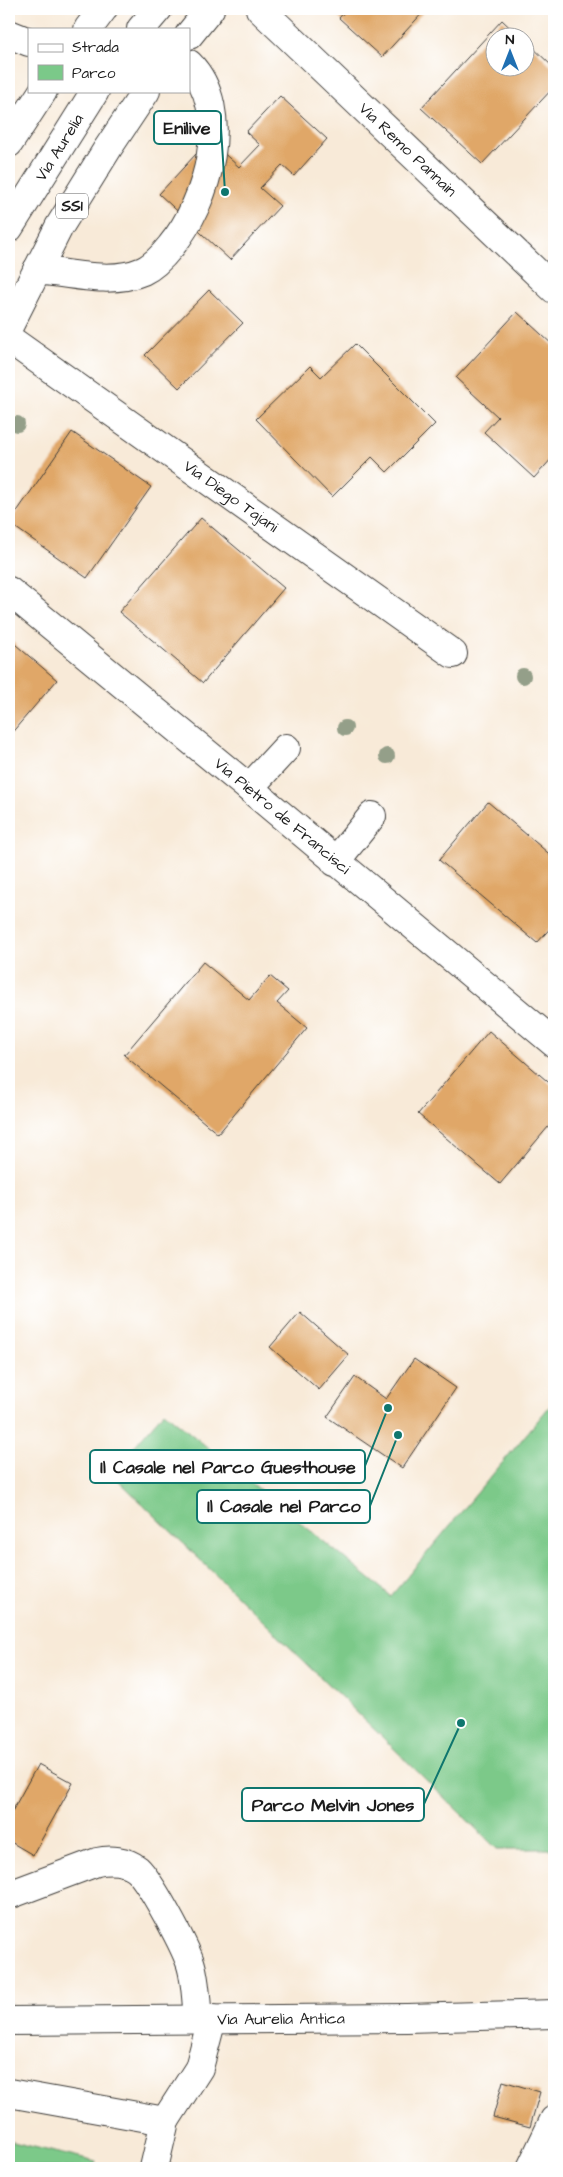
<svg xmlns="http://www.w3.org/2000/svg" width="563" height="2177" viewBox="0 0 563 2177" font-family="'Architects Daughter',sans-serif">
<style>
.green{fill:#7bc989;stroke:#4c7252}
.building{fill:#e0a768}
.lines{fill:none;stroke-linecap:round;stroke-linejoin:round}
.minor-casing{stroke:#3d3b38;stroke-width:30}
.major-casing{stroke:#3d3b38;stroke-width:30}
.minor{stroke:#fff;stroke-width:28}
.major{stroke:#fff;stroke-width:28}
.tree{fill:#949f89}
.labels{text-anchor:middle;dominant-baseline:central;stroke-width:4.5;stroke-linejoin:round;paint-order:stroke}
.shield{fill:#fff;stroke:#606060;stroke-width:1}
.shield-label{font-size:15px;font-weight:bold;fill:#1c1c1c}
.street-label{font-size:16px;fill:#1c1c1c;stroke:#fff}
.leader{fill:none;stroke:#0f766e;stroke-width:2}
.callout-dot{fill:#0f766e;stroke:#fff;stroke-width:2}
.callout{fill:#fff;stroke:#0f766e;stroke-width:2}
.callout-label{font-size:18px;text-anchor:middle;font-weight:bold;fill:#1c1c1c}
</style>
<rect width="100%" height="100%" fill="#fff"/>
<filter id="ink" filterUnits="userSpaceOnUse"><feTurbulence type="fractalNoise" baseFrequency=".02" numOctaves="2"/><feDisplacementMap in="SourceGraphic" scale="10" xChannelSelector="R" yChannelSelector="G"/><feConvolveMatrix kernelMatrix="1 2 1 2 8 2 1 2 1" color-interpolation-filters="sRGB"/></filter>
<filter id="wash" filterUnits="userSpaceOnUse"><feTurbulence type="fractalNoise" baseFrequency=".0096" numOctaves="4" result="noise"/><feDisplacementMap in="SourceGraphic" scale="20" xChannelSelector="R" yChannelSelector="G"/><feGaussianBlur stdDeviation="1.12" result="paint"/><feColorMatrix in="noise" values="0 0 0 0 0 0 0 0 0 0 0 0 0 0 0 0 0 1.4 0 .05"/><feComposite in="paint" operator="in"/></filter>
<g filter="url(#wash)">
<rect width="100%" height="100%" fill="#f8ead8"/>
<path class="green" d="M554,1401V1849H497L111,1473L164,1412L391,1596Z
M9,2141L96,2162L94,2168H9Z"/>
<g id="blocks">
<path class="building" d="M347,9H426L382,57L339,18Z
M502,20L521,38H496V68H526V41L554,68V87L482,164L421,108Z
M280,96L327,139L294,176L282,165L260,188L280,206L230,260L159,194L209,140L239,167L260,145L246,132Z
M209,290L243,323L179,388L145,355Z
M517,312L554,346V456L534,478L484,432L498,417L456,378Z
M355,344L435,424L387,472L372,457L332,497L256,419L310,366L321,377Z
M72,432L151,487L87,578L9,523Z
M201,518L284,588L203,683L119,612Z
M9,639L57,680L9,736Z
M488,802L554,858V924L537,943L439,860Z
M203,962L249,1000L270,976L288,991L277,1003L307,1028L218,1134L124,1055Z
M489,1031L554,1087V1120L500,1184L418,1114Z
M300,1312L349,1355L319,1390L270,1347Z
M414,1359L456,1388L402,1468L327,1417L355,1377L386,1399Z
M38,1764L73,1783L33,1855L9,1841V1817Z
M503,2081L540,2092L530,2127L493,2117Z
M554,2150V2168H546Z"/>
</g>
</g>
<g filter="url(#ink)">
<use href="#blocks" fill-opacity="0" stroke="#3d3b38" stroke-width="1"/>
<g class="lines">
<g class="minor-casing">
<g id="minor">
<path id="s1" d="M260,9L554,289"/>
<path d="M88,29L103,9"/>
<path d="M9,34L29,42"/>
<path d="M9,143L43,91"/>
<path d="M37,270C70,273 111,285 143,271C154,266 163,256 171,246C208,202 234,110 189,64"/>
<path id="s2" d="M9,339L453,654"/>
<path id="s3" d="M9,591L249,788L554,1043"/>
<path d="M249,788L286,748"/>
<path d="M335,862L372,816"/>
<path d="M9,1895L97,1862C110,1859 126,1860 137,1869C151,1882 183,1943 190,1962C196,1979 196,2001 198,2019"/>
<path d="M9,2093L165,2121L199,2068L212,2019"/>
<path d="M154,2168L165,2121"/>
<path d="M531,2168L554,2120"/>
</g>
</g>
<g class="major-casing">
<g id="major">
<path d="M141,29L158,9"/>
<path d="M189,35L210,9"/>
<path id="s4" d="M9,228L95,91"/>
<path d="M9,326L59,227L108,148L146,91"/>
<path id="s5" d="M9,2021L407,2018L554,2014"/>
</g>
</g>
<use href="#minor" class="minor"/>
<use href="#major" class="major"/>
</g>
<g class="tree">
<circle cx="17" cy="424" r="8"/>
<circle cx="523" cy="676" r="8"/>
<circle cx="345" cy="728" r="8"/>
<circle cx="387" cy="756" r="8"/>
</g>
</g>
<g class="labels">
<rect class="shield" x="56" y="193.5" width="32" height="25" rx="4"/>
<g class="shield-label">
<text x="72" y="206">SS1</text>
</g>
<g class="street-label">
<text stroke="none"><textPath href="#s4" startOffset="95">Via Aurelia</textPath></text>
<text stroke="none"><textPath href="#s1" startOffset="204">Via Remo Pannain</textPath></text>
<text stroke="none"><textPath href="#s2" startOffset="272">Via Diego Tajani</textPath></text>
<text stroke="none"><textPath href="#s3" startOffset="354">Via Pietro de Francisci</textPath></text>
<text stroke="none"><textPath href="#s5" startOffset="272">Via Aurelia Antica</textPath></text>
</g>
</g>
<path class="leader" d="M225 192L221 128M388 1408L365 1466M398 1435L370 1506M461 1723L424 1804"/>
<g class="callout-dot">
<circle cx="225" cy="192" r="5"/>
<circle cx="388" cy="1408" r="5"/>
<circle cx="398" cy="1435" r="5"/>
<circle cx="461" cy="1723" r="5"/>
</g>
<g class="callout">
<rect x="154" y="111" width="67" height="33" rx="5"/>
<rect x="90" y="1450" width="275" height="33" rx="5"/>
<rect x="197" y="1490" width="173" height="33" rx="5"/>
<rect x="242" y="1788" width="182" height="33" rx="5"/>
</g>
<g class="callout-label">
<text x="187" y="134">Enilive</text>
<text x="228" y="1473">Il Casale nel Parco Guesthouse</text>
<text x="284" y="1512">Il Casale nel Parco</text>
<text x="333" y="1811">Parco Melvin Jones</text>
</g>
<rect width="563" height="2177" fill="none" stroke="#fff" stroke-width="30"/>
<rect x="28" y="28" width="162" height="65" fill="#ffffff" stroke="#a4a4a4"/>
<rect x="38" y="44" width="25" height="8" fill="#ffffff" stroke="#a4a4a4"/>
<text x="72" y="52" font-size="15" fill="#1c1c1c">Strada</text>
<rect x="38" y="65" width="25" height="15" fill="#7bc989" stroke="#a4a4a4"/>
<text x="72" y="78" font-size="15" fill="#1c1c1c">Parco</text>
<g transform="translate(510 52)"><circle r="24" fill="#ffffff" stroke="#a4a4a4"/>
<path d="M0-4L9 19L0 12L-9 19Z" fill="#1f6fb2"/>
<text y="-8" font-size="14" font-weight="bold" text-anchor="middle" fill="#1c1c1c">N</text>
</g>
</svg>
